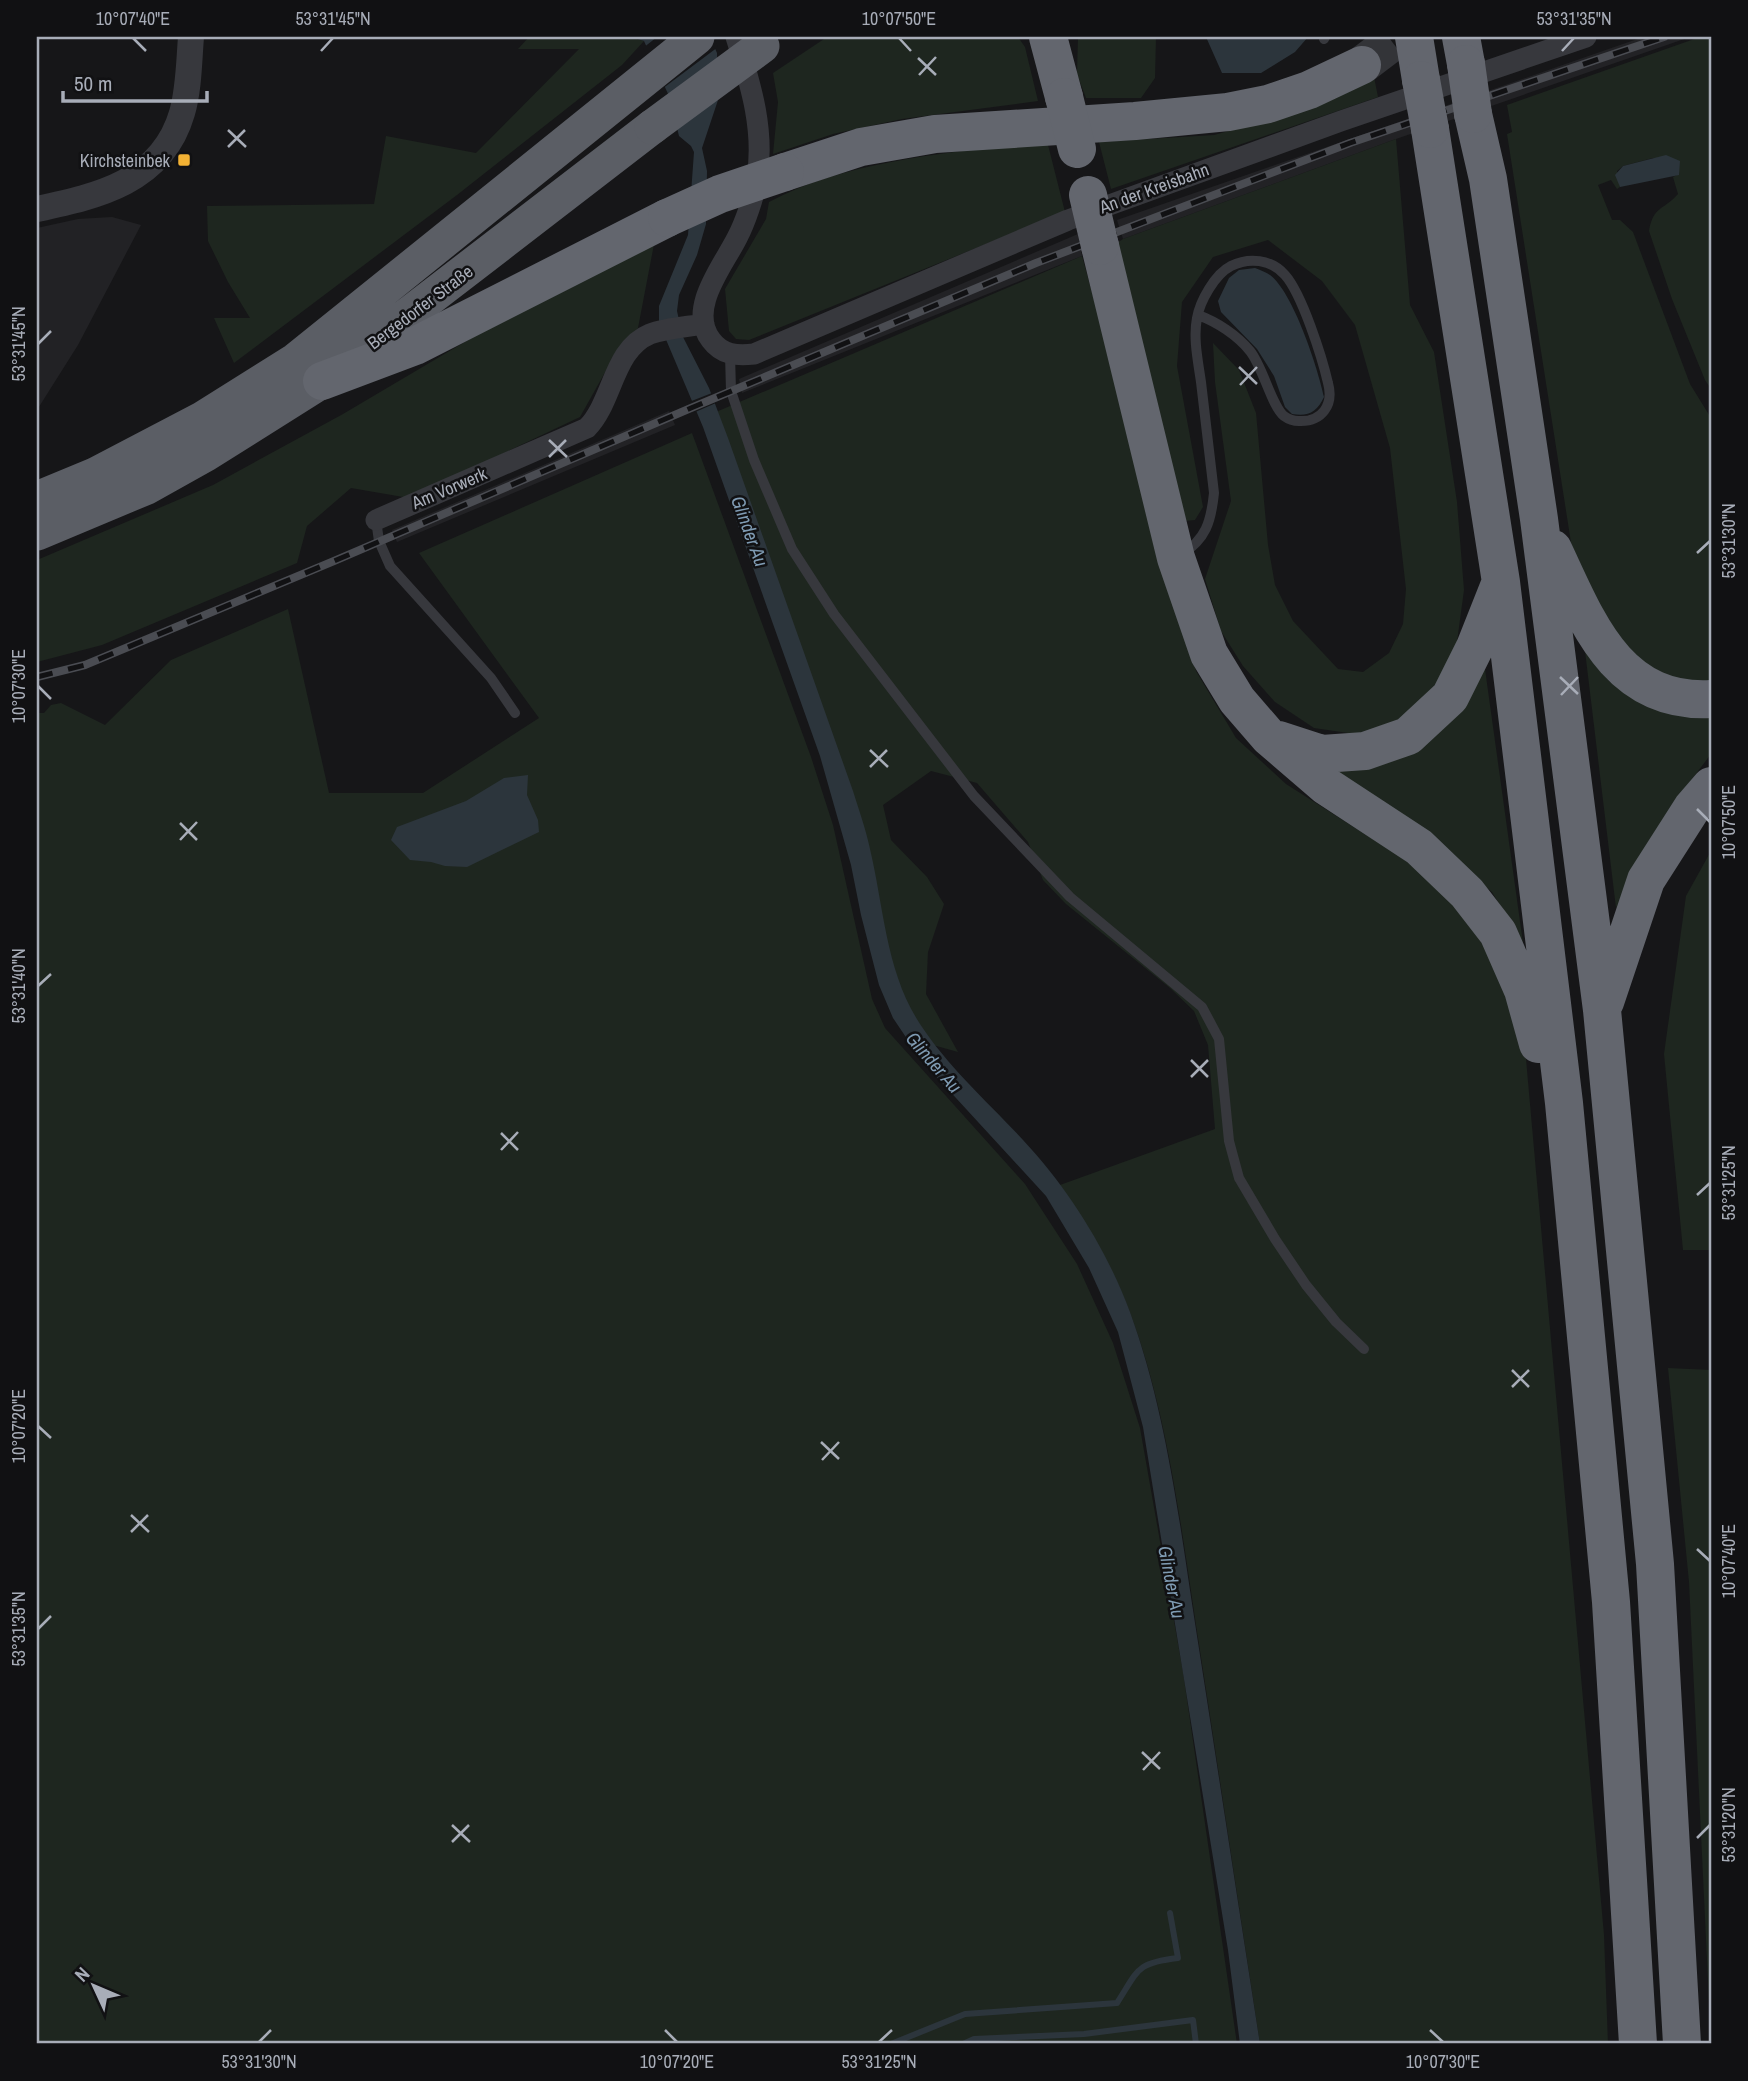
<svg xmlns="http://www.w3.org/2000/svg" width="1748" height="2081" viewBox="0 0 1748 2081" font-family="'Archivo Narrow',sans-serif">
<style>
.built{fill:#222225}
.green{fill:#1e261f}
.water{fill:#2c353c}
.pier{fill:#161618}
.lines{fill:none;stroke-linecap:round;stroke-linejoin:round}
.stream{stroke:#2c353c;stroke-width:6}
.motorway-tunnel{stroke:#333438;stroke-width:38;stroke-dasharray:38 19;stroke-linecap:butt}
.service{stroke:#37383d;stroke-width:10}
.minor{stroke:#37383d;stroke-width:21}
.tertiary{stroke:#37383d;stroke-width:26}
.trunk{stroke:#5b5e65;stroke-width:35}
.motorway{stroke:#63666e;stroke-width:38}
.rail-casing{stroke:#4a4c52;stroke-width:8}
.rail{stroke:#111113;stroke-width:5;stroke-dasharray:16;stroke-linecap:butt}
.trunk-bridge{stroke:#5b5e65;stroke-width:35}
.motorway-bridge{stroke:#63666e;stroke-width:38}
.ticks{fill:none;stroke:#a8adb8;stroke-width:2.5}
.poi-dot{fill:#f2b134;stroke:#111113;stroke-width:2.5}
.labels{text-anchor:middle;dominant-baseline:central;stroke-width:5;stroke-linejoin:round;paint-order:stroke}
.poi-label{font-size:18px;fill:#a8adb8;stroke:#111113;text-anchor:end}
.street-label{font-size:18px;fill:#a8adb8;stroke:#111113}
.water-label{font-size:19px;font-style:italic;fill:#7f9bb3;stroke:#111113}
.neatline{fill:none;stroke:#a8adb8;stroke-width:2.5}
.ticks-label{font-size:18px;text-anchor:middle;fill:#a8adb8}
</style>
<rect width="100%" height="100%" fill="#161618"/>
<path class="built" d="M1643,37H1690L1396,139L1123,239L1117,220Z
M112,217L141,225L78,345L37,410V228L78,219Z
M1078,234L1082,256L742,393L739,379Z
M669,411L675,425L397,542L392,530Z"/>
<path class="green" d="M529,37H631L644,41L622,65L457,195L234,363L214,318H250L228,282L208,241L207,206L374,204L386,136L476,153L579,49H518Z
M827,37H1018L1025,47L1038,101L902,119L833,134L773,154L778,102L773,73Z
M1078,37H1156L1155,78L1141,98H1086L1077,74Z
M1700,37H1711V389L1705,380L1672,299L1649,231C1653,206 1664,210 1678,194L1673,177L1679,174L1653,158L1623,166L1617,171L1620,187L1617,189L1611,180L1598,185L1612,220H1620L1633,232L1690,384L1711,418V689L1675,686L1614,644L1572,549L1507,134L1512,132L1507,105Z
M1374,77L1378,97L1111,189L1099,142L1214,135L1312,108Z
M1396,139L1410,305L1434,352L1457,502L1464,590L1457,642L1434,690L1396,725L1355,734L1314,728L1275,702L1243,666L1221,631L1205,579L1231,501L1215,382L1213,343L1239,370L1256,413L1268,545L1275,585L1293,621L1338,669L1363,672L1389,653L1403,624L1406,589L1390,448L1355,325L1322,281L1268,240L1213,257L1182,302L1177,366L1203,507L1195,520L1184,521L1114,245L1123,239Z
M1047,141L1065,212L749,340L736,339L729,331L725,289L766,219L769,202C852,158 956,153 1047,141Z
M655,239L638,328L608,367L580,417L409,498L351,488L307,526L297,563L102,645L37,662V560L213,485L343,414L517,311Z
M1082,256L1196,671L1236,738L1286,784L1404,859L1451,900L1500,968L1526,1059L1604,1935L1608,2044H1260C1240,1915 1221,1786 1201,1657C1183,1544 1170,1417 1129,1310C1112,1265 1086,1225 1060,1185L1215,1129L1208,1045L1194,1011L1170,988L1066,904L1043,880L1028,842L977,783L931,771L883,805L891,840L927,877L944,904L928,952L926,994L958,1052L933,1045L900,1003L872,880L716,412Z
M692,433L811,757L833,825L872,999L885,1028L1025,1184L1077,1264L1113,1343L1140,1428L1183,1672L1237,2044H37V713H44L51,705L61,703L105,725L171,660L288,609L329,793H423L539,718L419,553Z
M1585,651L1610,682L1639,700L1711,713V754L1680,795L1647,848L1616,908Z
M1485,669L1523,943L1492,892L1453,859L1317,766L1365,768Z
M1711,851V1250H1683L1664,1054L1686,896Z
M1668,1368L1711,1370V2044L1689,1582Z"/>
<path class="water" d="M631,37H710L717,53L718,100L702,148L707,171L706,224L697,255L679,295L677,311L683,337L709,388L728,438L853,791C859,810 866,830 870,849C884,908 886,972 920,1024C948,1067 989,1103 1023,1140C1068,1188 1107,1250 1130,1312C1166,1411 1179,1519 1195,1623C1217,1763 1238,1904 1260,2044H1240L1228,1950L1143,1427L1118,1332L1089,1268L1046,1196L922,1061L893,1018L879,985L861,915L851,865L820,756L703,427L659,323V306L688,235L694,152L691,146L679,136L669,96L644,41Z
M1206,37H1308L1295,52L1261,73H1222Z
M1666,155L1680,161L1679,175L1620,187L1615,175L1623,166Z
M1255,268C1260,270 1266,272 1270,275C1293,292 1318,368 1324,397C1317,412 1308,417 1292,414L1285,407L1274,376L1257,349L1221,312L1218,301L1229,278L1239,270Z
M528,775L527,795L538,820L539,832L467,867L445,866L431,862L410,860L391,840L397,827L466,801L504,778Z"/>
<path class="pier" d="M657,37H714L718,47L662,89L643,48Z
M712,393L716,403L693,413L689,402Z"/>
<g class="lines">
<path class="stream" d="M891,2044L965,2014L1117,2003C1139,1969 1136,1963 1178,1958L1170,1913
M963,2044L974,2039L1084,2034L1193,2020L1196,2044"/>
<path class="motorway-tunnel" d="M1362,65L1399,37"/>
<path class="service" d="M1324,39L1325,37
M730,354L731,391L754,460L792,549L834,614L974,796L1070,897L1202,1007L1219,1039L1229,1141L1239,1178L1275,1239L1306,1285L1336,1322L1364,1349
M376,520L379,541L390,566L491,678L515,713
M1181,555C1206,539 1211,522 1214,493C1210,456 1205,419 1201,382C1198,361 1193,338 1197,318C1200,301 1215,274 1231,266C1249,257 1271,259 1285,275C1302,294 1322,357 1328,383C1334,405 1322,422 1299,421C1294,421 1288,419 1284,416C1272,407 1263,367 1250,351C1237,335 1217,322 1198,315"/>
<path class="minor" d="M736,37C750,83 765,129 757,178C755,194 745,223 737,238C723,266 687,309 711,340C722,355 737,356 754,354L1068,220L1341,121L1586,37
M376,520L587,428C613,402 613,349 650,334C666,328 686,327 704,324"/>
<path class="tertiary" d="M37,209C98,196 162,182 182,113C189,89 189,61 191,37"/>
<path class="trunk" d="M37,499L95,475L202,419L296,360L697,37
M37,533L147,487L206,454L322,381L652,127"/>
<path class="motorway" d="M1048,37L1064,97
M1414,37L1421,80
M1461,37L1466,64
M1473,114L1488,179L1539,519L1602,1010L1655,1564L1682,2044
M1430,129L1501,582L1564,1103L1611,1602L1638,2044
M785,172L861,147L935,134L1135,121L1228,112L1268,104L1309,90L1362,65
M1100,246L1176,558L1209,654L1237,700L1269,737L1326,786L1419,847L1467,893L1498,933L1523,990L1538,1044
M322,381L415,346L667,218
M1553,549C1587,621 1616,704 1711,699
M1279,740L1322,754L1365,751L1408,736L1450,697L1475,647L1500,584
M1605,1002L1646,880L1692,808L1711,786"/>
<g class="rail-casing">
<path id="rail" d="M37,677L85,665L334,561L691,408L1036,263L1350,143L1664,37"/>
</g>
<use href="#rail" class="rail"/>
<path class="trunk-bridge" d="M652,127L762,46"/>
<path class="motorway-bridge" d="M1466,64L1473,114
M1421,80L1430,129
M1064,97L1077,149
M1088,195L1100,246
M667,218L720,194L785,172"/>
</g>
<path class="ticks" d="M133,38L146,51M899,38L911,51M321,51L333,38M1562,51L1574,38M918,58L936,75M919,75L936,57M228,130L246,147M228,147L245,130M38,344L51,331M1239,367L1257,384M1240,385L1257,367M549,440L567,457M549,457L566,440M1697,553L1710,541M1560,677L1578,694M38,686L51,699M1561,695L1578,677M870,750L888,767M870,767L887,750M1697,809L1710,822M180,823L197,840M180,840L197,822M38,986L51,974M1191,1060L1208,1077M1191,1077L1208,1060M501,1133L518,1150M501,1150L518,1132M1697,1195L1710,1183M1512,1370L1529,1387M1512,1387L1529,1370M38,1426L51,1438M821,1442L839,1459M822,1460L839,1442M131,1515L149,1532M131,1532L148,1515M1697,1549L1710,1561M38,1629L51,1616M1142,1752L1160,1769M1143,1770L1160,1752M452,1825L470,1842M1697,1838L1710,1825M452,1842L469,1825M665,2030L677,2042M1430,2030L1443,2042M259,2042L271,2030M879,2042L892,2030"/>
<rect class="poi-dot" x="177" y="153" width="14" height="14" rx="3.5"/>
<g class="labels">
<g class="poi-label">
<text x="170" y="160">Kirchsteinbek</text>
</g>
<g class="street-label">
<text transform="translate(1154 188) rotate(-20)">An der Kreisbahn</text>
<text transform="translate(420 307) rotate(-37)">Bergedorfer Straße</text>
<text transform="translate(449 488) rotate(-23)">Am Vorwerk</text>
</g>
<g class="water-label">
<text transform="translate(750 531) rotate(70)">Glinder Au</text>
<text transform="translate(934 1062) rotate(49)">Glinder Au</text>
<text transform="translate(1172 1582) rotate(79)">Glinder Au</text>
</g>
</g>
<rect width="1748" height="2081" fill="none" stroke="#111113" stroke-width="77"/>
<g transform="translate(94 1986) rotate(314)" stroke="#111113" stroke-width="5" paint-order="stroke">
<path d="M0-5L12 26L0 18L-12 26Z" fill="#a8adb8"/>
<text y="-10" font-size="19" font-weight="bold" text-anchor="middle" fill="#a8adb8">N</text>
</g>
<path d="M63 91v10h144v-10" fill="none" stroke="#a8adb8" stroke-width="3.5"/>
<text x="74" y="91" font-size="21" fill="#a8adb8" stroke="#111113" stroke-width="5" paint-order="stroke">50 m</text>
<rect x="38" y="38" width="1672" height="2004" class="neatline"/>
<g class="ticks-label">
<text x="133" y="25">10°07'40"E</text>
<text x="333" y="25">53°31'45"N</text>
<text x="899" y="25">10°07'50"E</text>
<text x="1574" y="25">53°31'35"N</text>
<text transform="translate(19 344) rotate(-90)" y="6">53°31'45"N</text>
<text transform="translate(1729 541) rotate(-90)" y="6">53°31'30"N</text>
<text transform="translate(19 686) rotate(-90)" y="6">10°07'30"E</text>
<text transform="translate(1729 822) rotate(-90)" y="6">10°07'50"E</text>
<text transform="translate(19 986) rotate(-90)" y="6">53°31'40"N</text>
<text transform="translate(1729 1183) rotate(-90)" y="6">53°31'25"N</text>
<text transform="translate(19 1426) rotate(-90)" y="6">10°07'20"E</text>
<text transform="translate(1729 1561) rotate(-90)" y="6">10°07'40"E</text>
<text transform="translate(19 1629) rotate(-90)" y="6">53°31'35"N</text>
<text transform="translate(1729 1825) rotate(-90)" y="6">53°31'20"N</text>
<text x="259" y="2068">53°31'30"N</text>
<text x="677" y="2068">10°07'20"E</text>
<text x="879" y="2068">53°31'25"N</text>
<text x="1443" y="2068">10°07'30"E</text>
</g>
</svg>
